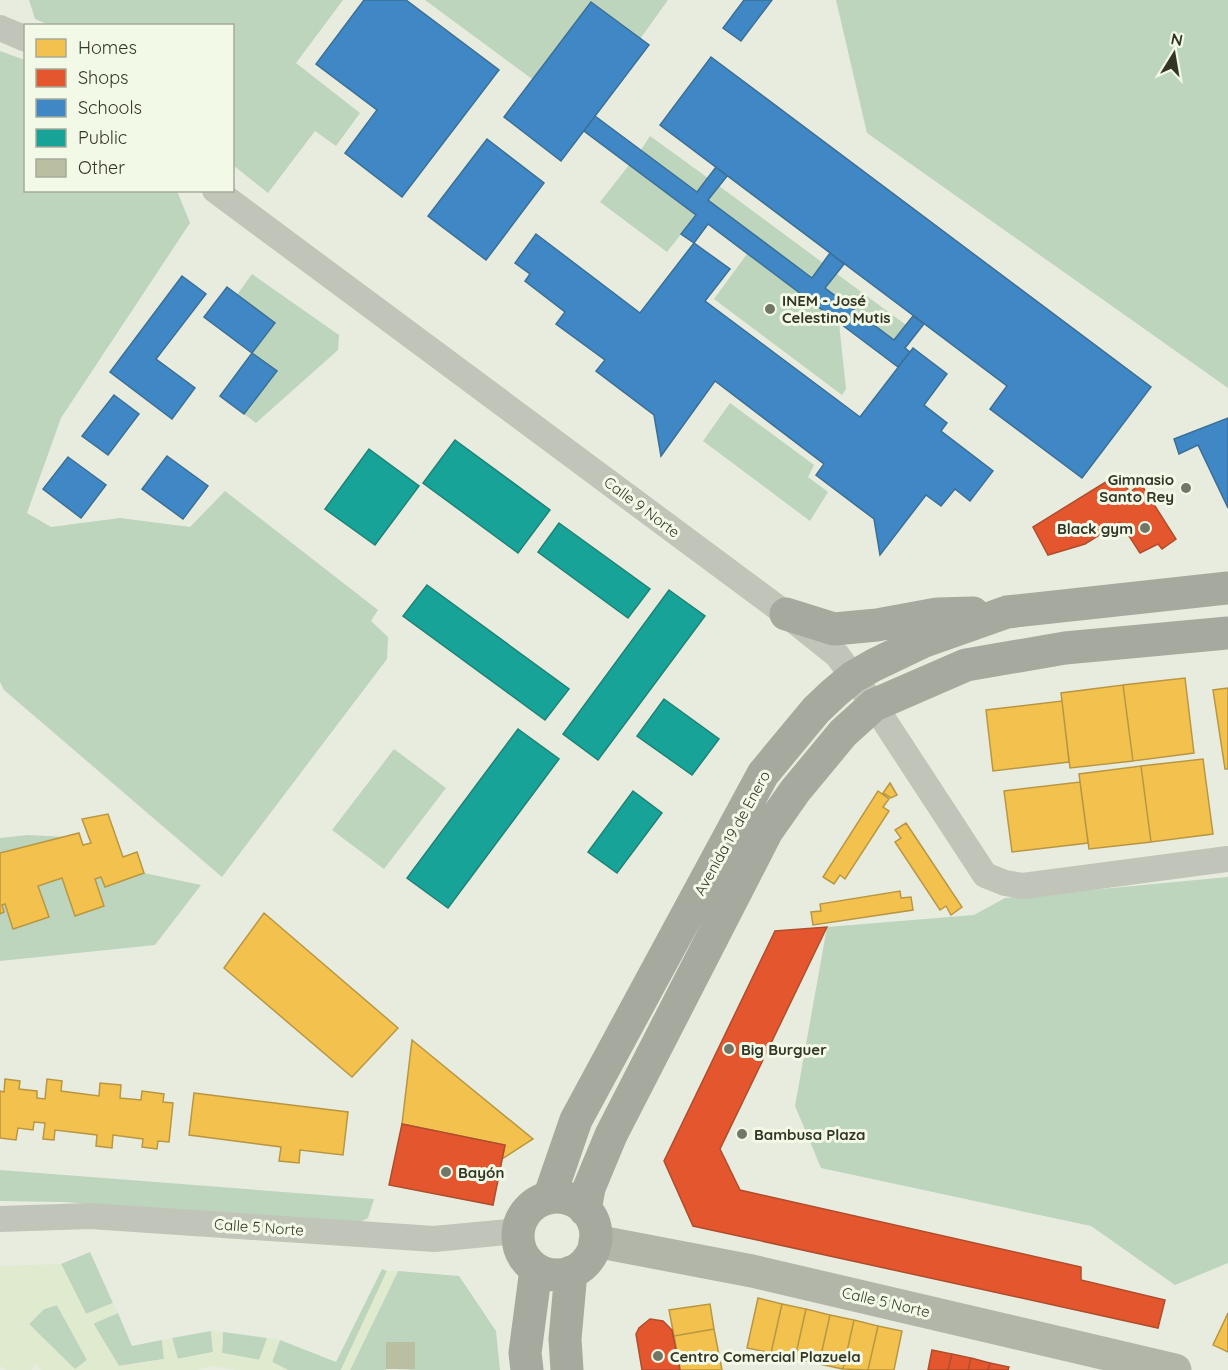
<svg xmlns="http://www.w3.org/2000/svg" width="1228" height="1370" viewBox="0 0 1228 1370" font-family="Quicksand,sans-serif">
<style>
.green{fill:#bdd4bd}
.plaza{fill:#dfeacf;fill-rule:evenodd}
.homes{fill:#f2c14e;stroke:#b99742;stroke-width:1.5}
.shops{fill:#e4572e;stroke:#af4d2c;stroke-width:1.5}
.schools{fill:#3f88c5;stroke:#3b6f96;stroke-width:1.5}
.public{fill:#17a398;stroke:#1f8276;stroke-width:1.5}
.building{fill:#babfa1}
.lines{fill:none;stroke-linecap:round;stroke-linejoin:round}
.street{stroke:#c1c5b9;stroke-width:26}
.secondary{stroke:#b1b6a9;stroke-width:33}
.primary{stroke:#a6a99e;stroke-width:33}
.poi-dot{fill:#727667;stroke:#f2f9e7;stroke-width:2}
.labels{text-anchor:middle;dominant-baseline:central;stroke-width:6;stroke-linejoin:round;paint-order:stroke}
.poi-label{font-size:15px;font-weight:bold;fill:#333627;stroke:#f2f9e7;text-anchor:start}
.street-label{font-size:15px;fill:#333627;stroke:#f2f9e7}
</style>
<rect width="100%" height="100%" fill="#e7ecdf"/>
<path class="green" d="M29,0H343L296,63L360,113L336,146L315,131L268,193L233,165L232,26L49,25L35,19Z
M425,0H668L640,39L591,2L532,79Z
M836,0H1228V388L867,133Z
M0,51L25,60L26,190L177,191L190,223L61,418L27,513L51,527L120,518L190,527L225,491L378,610L371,621L388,637L387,659L222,877L4,690L0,682Z
M650,136L708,178L697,192L641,150Z
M629,165L696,215L667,252L600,202Z
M719,186L823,263L812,278L708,200Z
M747,254L839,323L846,389L842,395L714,299Z
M252,274L339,335L338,350L256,423L244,414L276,371L252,353L274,323L237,295Z
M837,274L906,325L894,340L825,288Z
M730,403L814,465L808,477L828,492L810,521L703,441Z
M394,749L446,788L384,869L332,830Z
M28,835L67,837L0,853V838Z
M144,873L201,885L155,945L0,961V914L4,912L2,905L5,904L13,929L48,917L38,886L62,878L75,916L104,906L95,879L101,877L105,887Z
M1228,877V1263L1175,1285L1091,1226L821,1168L795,1106L827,927L974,915L1005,898Z
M0,1170L374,1199L368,1218L358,1223L63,1202L0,1201Z
M90,1252L113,1303L86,1314L61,1264Z
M382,1269L387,1271L341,1370H288L272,1362L280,1340L336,1362Z
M398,1271L459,1276L496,1331L500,1370H396L415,1369V1343H386V1370H350Z
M57,1305L87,1360L74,1370L29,1324L44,1309Z
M118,1313L132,1346L162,1340L164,1359L119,1366L93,1323Z
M211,1331L213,1352L177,1359L172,1338Z
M223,1332L267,1338L260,1360L222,1353Z"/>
<path class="plaza" d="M61,1264L86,1314L113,1303L118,1313L93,1324L119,1366L164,1359L162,1340L172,1338L178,1359L213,1352L211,1331L223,1332L222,1353L259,1360L267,1338L280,1340L272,1362L288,1370H237L212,1366L198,1370H41L37,1363L31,1370H6L0,1366V1266ZM57,1305L87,1360L75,1369L29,1324L44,1309Z
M387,1271H398L350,1370H341Z"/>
<path class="homes" d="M1185,678L1194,753L1133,761L1123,685Z
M1123,685L1133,761L1070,768L1061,693Z
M1228,688V769H1225L1213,690Z
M1062,701L1069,762L993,771L986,710Z
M1203,759L1213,834L1151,842L1141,766Z
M1141,766L1151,842L1089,849L1079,774Z
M1080,782L1088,843L1012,852L1004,791Z
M890,783L897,795L891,798L883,793Z
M878,791L889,799L883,807L889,811L845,879L840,875L834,884L823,877Z
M108,814L123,857L137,852L144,873L105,887L101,877L95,879L104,906L75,916L62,878L38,886L49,917L13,929L5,904L2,905L4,912L0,914V853L79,833L83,845L91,843L82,819Z
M906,823L962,907L951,915L946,906L940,910L895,842L901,838L895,830Z
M900,891L901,898L911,897L913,910L813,925L811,912L821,911L820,904Z
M264,913L398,1028L352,1077L224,968Z
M412,1040L533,1139L502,1159L505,1145L402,1124Z
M5,1079L20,1081L19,1089L37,1091V1098L45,1099L47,1079L62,1081L61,1091L99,1096L100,1083L121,1085L120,1098L141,1100L142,1091L164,1094L163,1102L173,1103L169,1142L158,1141L157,1149L142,1147L143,1139L113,1135L112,1148L96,1146L97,1135L55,1130L54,1140L43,1139L45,1123L34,1122L33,1130L18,1128L16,1140L0,1138V1091L4,1092Z
M194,1093L348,1112L343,1155L300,1150L299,1163L279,1161L281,1147L189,1135Z
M758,1298L782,1304L771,1353L747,1348Z
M710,1304L714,1329L674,1336L669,1310Z
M782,1304L806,1309L795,1358L771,1353Z
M806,1309L830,1315L819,1364L795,1358Z
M1228,1313V1352L1213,1345Z
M830,1315L854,1320L843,1369L819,1364Z
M854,1320L878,1326L868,1370L843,1369Z
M878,1326L902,1331L894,1370H868Z
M714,1329L719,1355L679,1362L674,1336Z
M719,1355L722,1370H680L679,1362Z"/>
<path class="shops" d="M1117,475L1130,492L1141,484L1176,539L1162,549L1158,544L1140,553L1120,522L1085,544L1048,555L1033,527Z
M827,927L720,1149L740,1190L1081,1267V1280L1165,1300L1158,1328L693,1226L664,1161L775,931Z
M402,1124L505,1145L493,1205L389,1185Z
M650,1319L663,1321L672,1330L680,1370H642L636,1334L639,1328Z
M932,1350L952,1354L948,1370H928Z
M952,1354L971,1358L968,1370H948Z
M971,1358L990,1363L988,1370H968Z
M990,1363L1009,1367L1008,1370H988Z"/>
<path class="schools" d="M364,0H406L499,70L402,197L345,153L377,110L316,64Z
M744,0H772L741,41L723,28Z
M591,2L649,45L561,161L504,117Z
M711,57L1151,387L1082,478L990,409L1007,386L660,125Z
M595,116L697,192L716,167L727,176L708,200L812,278L830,253L844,264L825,288L894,340L913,316L924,324L905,348L910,352L898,367L708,224L694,243L681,234L696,215L584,131Z
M487,139L544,183L486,260L428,216Z
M536,234L640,313L694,243L730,269L705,301L860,417L913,348L947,374L924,405L947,423L941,431L993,471L970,501L955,489L941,506L926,495L880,555L874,519L816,475L824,464L715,381L661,456L654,415L596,371L605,360L556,324L565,312L525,281L530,274L515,263Z
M182,276L206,294L156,359L195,388L172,419L110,372Z
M227,287L275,323L252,353L204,317Z
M252,353L277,371L244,414L220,396Z
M114,395L139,414L108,455L82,436Z
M1228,418V508L1198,445L1179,454L1174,439Z
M167,456L208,486L183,519L142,489Z
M68,457L106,485L81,518L43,489Z"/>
<path class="public" d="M455,440L550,510L518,553L423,483Z
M369,449L419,486L375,545L325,509Z
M559,523L650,589L628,618L538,552Z
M427,585L569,689L545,720L403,616Z
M669,590L705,616L598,760L563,734Z
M664,699L719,739L692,775L637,736Z
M518,729L559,759L448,908L407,878Z
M633,791L662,813L617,873L588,852Z"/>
<path class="building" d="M386,1342H415V1369H386Z"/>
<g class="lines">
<path class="street" d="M0,28L26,39
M215,190L786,614L837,655L874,705L985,875L1005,883L1023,886L1228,859
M0,1219L90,1216L434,1239L518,1231"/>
<path class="secondary" d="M595,1241L752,1271L1175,1370"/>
<path class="primary" d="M786,614L834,629L877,625L937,614L973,613
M518 1236a39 39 0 1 1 78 0a39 39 0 1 1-78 0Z
M549,1198L576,1120L763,774L816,710L834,693L853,677L874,665L922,642L1007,612L1228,588
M585,1210L589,1188L611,1135L767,831L795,791L843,733L874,705L966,665L1065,648L1228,633
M527,1370L525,1353L536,1269
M567,1370L565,1339L571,1272"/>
</g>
<g class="poi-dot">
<circle cx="770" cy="309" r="6"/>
<circle cx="1186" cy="488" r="6"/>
<circle cx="1145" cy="528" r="6"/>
<circle cx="729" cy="1049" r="6"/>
<circle cx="742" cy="1134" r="6"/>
<circle cx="446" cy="1172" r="6"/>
<circle cx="658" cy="1356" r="6"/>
</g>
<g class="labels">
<g class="poi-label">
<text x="782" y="300">INEM - José<tspan x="782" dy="17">Celestino Mutis</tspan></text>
<text x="1174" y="479" text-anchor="end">Gimnasio<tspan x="1174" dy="17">Santo Rey</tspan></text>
<text x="1133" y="528" text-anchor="end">Black gym</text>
<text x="741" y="1049">Big Burguer</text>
<text x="754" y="1134">Bambusa Plaza</text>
<text x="458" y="1172">Bayón</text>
<text x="670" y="1356">Centro Comercial Plazuela</text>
</g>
<g class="street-label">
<text transform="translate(642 507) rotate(37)">Calle 9 Norte</text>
<text transform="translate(732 833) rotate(-61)">Avenida 19 de Enero</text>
<text transform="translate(259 1227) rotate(4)">Calle 5 Norte</text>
<text transform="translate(886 1302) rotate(13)">Calle 5 Norte</text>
</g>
</g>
<rect x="24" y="24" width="210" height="168" fill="#f2f9e7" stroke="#a6ab9a" stroke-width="1.5"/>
<rect x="36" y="39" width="30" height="18" fill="#f2c14e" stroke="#a6ab9a" stroke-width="1.5"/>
<text x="78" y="54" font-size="18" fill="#333627">Homes</text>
<rect x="36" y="69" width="30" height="18" fill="#e4572e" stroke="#a6ab9a" stroke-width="1.5"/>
<text x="78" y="84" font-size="18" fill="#333627">Shops</text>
<rect x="36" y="99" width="30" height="18" fill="#3f88c5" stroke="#a6ab9a" stroke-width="1.5"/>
<text x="78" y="114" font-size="18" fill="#333627">Schools</text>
<rect x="36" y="129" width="30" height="18" fill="#17a398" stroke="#a6ab9a" stroke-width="1.5"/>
<text x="78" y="144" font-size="18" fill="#333627">Public</text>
<rect x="36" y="159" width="30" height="18" fill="#babfa1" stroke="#a6ab9a" stroke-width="1.5"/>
<text x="78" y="174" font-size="18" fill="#333627">Other</text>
<g transform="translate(1174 54) rotate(11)" stroke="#f2f9e7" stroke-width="4.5" paint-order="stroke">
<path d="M0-4.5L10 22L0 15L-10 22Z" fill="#333627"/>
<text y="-9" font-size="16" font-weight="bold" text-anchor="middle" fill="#333627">N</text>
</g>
</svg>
